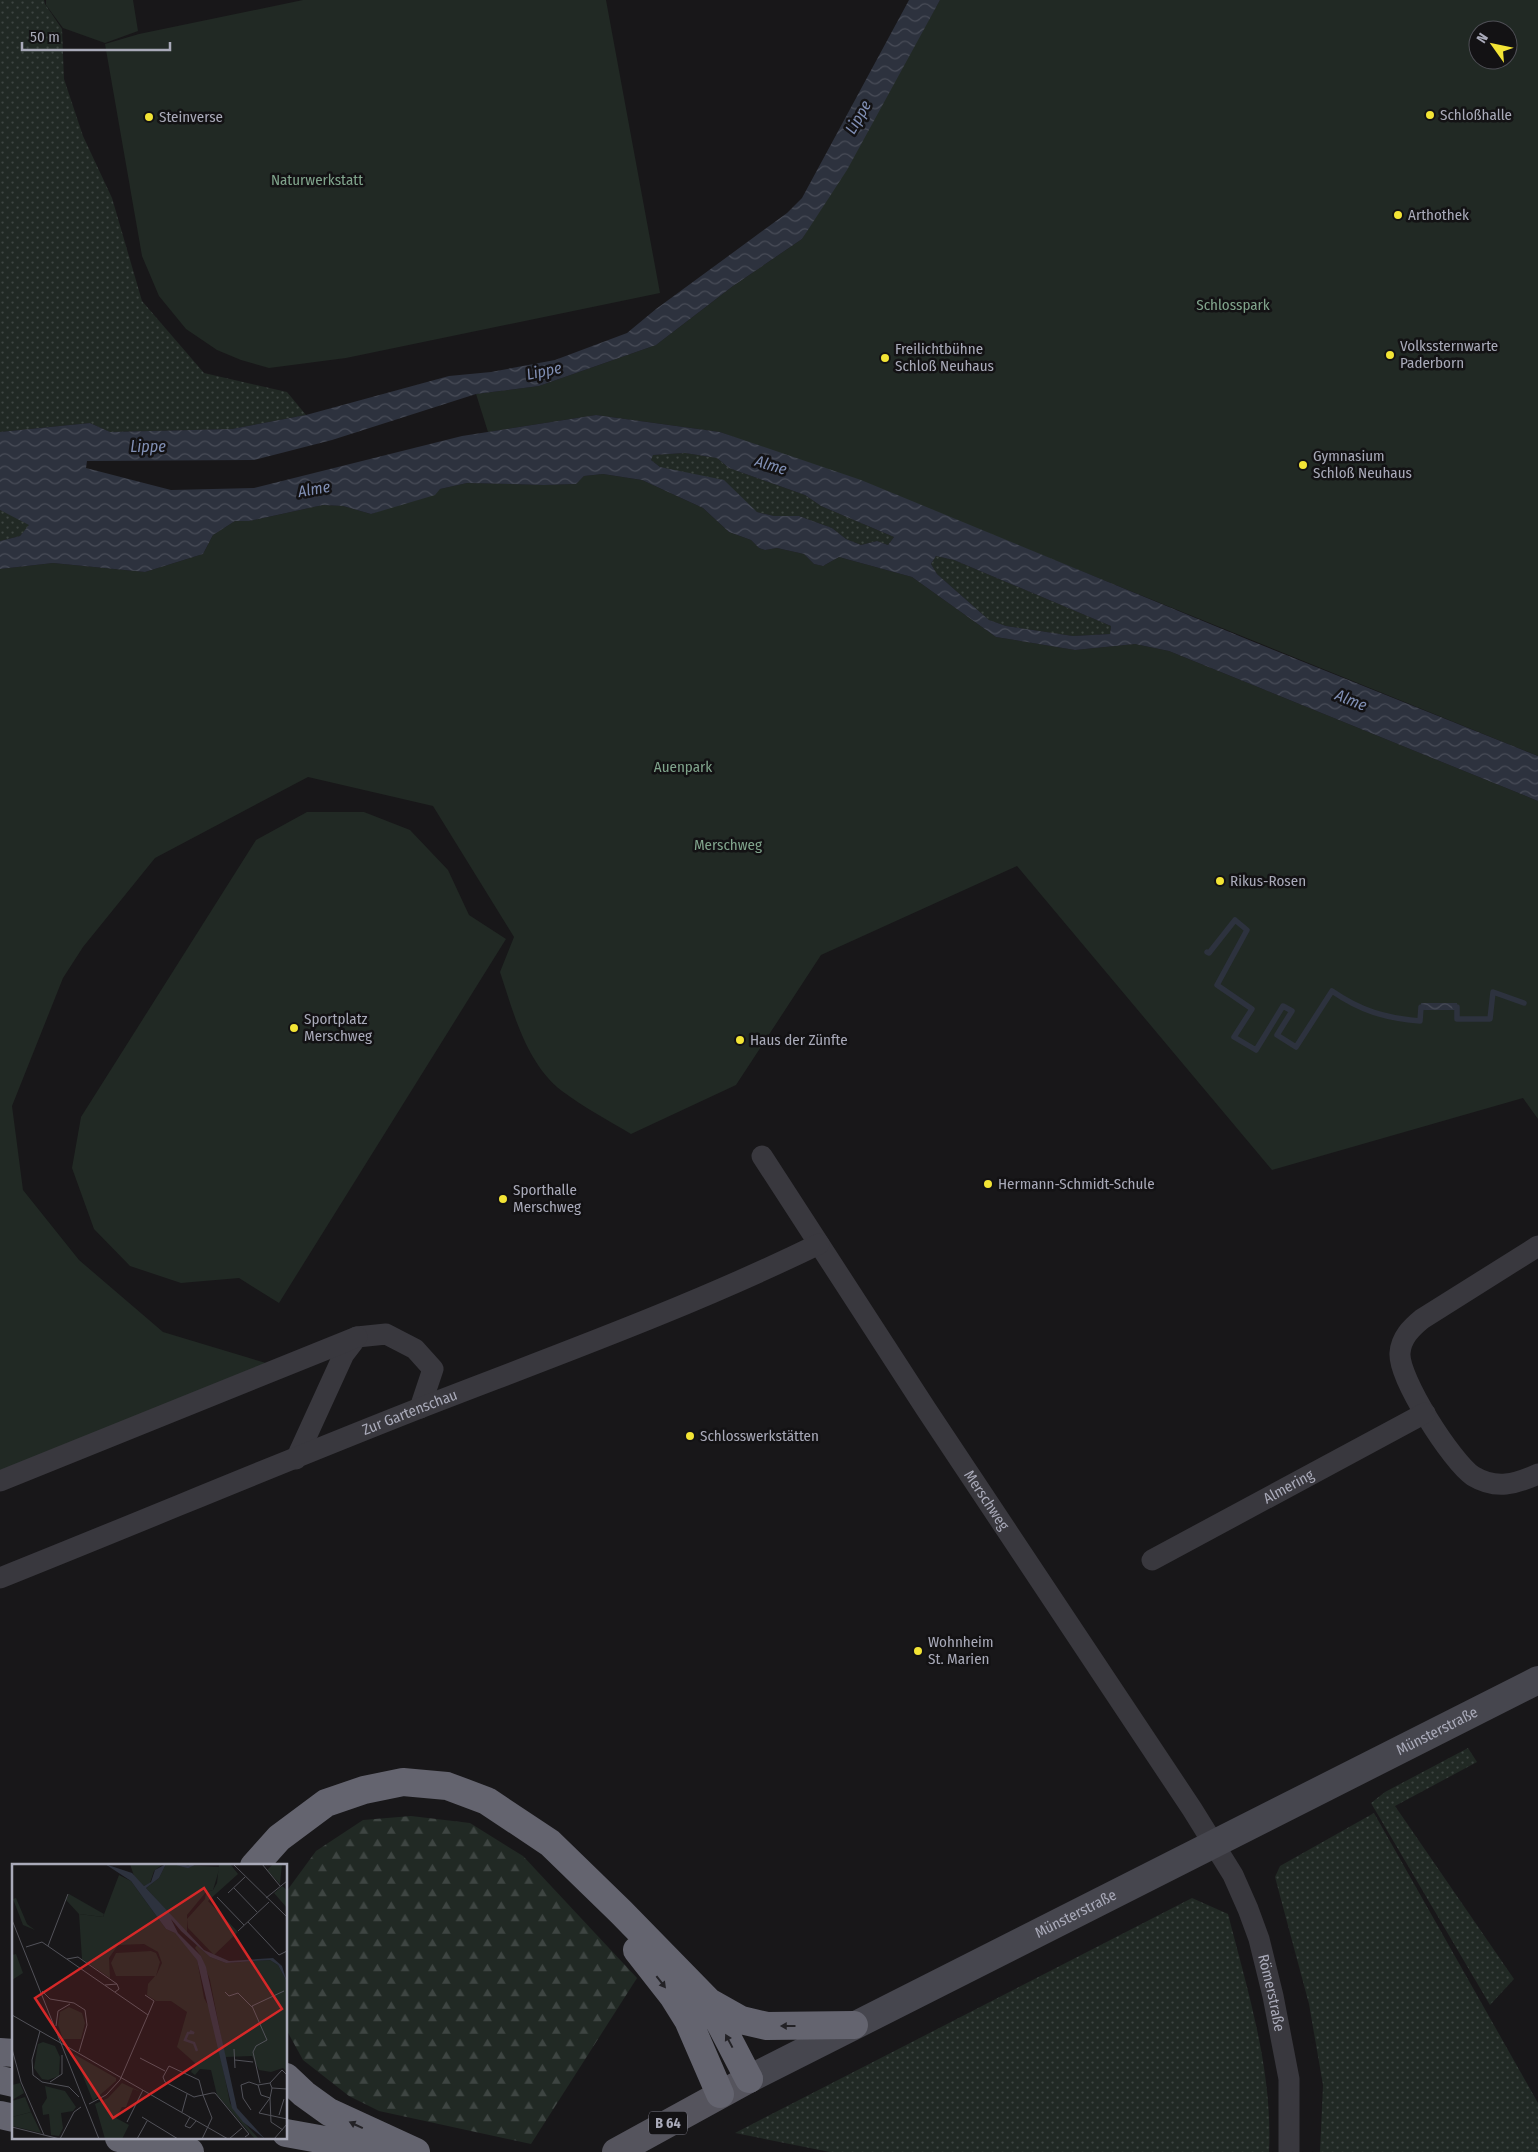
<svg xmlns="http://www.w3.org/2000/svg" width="1538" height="2152" viewBox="0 0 1538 2152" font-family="'Fira Sans Condensed',sans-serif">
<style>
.grass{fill:url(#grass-dots)}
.forest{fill:url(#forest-firs)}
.green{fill:#212924;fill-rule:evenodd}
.water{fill:url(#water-waves);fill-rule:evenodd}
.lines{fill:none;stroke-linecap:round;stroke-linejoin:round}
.stream{stroke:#2d323e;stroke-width:5.5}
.minor{stroke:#39383e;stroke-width:21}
.secondary{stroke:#46464e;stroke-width:28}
.primary{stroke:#55545d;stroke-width:28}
.motorway{stroke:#64646f;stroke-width:28}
.oneway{fill:#232226}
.poi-dot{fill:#f3e435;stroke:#131214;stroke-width:2}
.labels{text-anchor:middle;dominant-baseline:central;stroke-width:5;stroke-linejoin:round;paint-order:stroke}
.shield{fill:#131214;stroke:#7c7c88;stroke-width:1}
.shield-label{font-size:14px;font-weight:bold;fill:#a9aab9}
.poi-label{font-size:15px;fill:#a9aab9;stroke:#131214;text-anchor:start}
.park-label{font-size:15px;fill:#80a48c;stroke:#131214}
.street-label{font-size:15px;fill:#a9aab9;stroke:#131214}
.water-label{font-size:16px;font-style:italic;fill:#808fb4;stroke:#131214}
.inset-river{fill:none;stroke:#2d323e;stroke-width:2.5}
.inset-road{fill:none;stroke:#525259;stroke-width:1}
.view{fill:#d62828;fill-opacity:0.15;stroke:#d62828;stroke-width:2.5}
.inset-edge{fill:none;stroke:#a9aab9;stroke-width:2.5}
</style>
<defs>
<pattern id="grass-dots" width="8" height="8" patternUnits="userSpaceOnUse" patternTransform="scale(1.25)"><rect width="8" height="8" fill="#212924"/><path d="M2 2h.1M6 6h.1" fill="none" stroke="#3e4542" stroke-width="1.8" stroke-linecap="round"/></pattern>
<pattern id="forest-firs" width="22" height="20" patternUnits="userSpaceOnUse" patternTransform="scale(1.25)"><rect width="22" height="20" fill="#212924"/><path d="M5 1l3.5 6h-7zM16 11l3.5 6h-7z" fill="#3e4542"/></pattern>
<pattern id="water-waves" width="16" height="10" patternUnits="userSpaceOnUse" patternTransform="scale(1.25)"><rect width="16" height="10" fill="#2d323e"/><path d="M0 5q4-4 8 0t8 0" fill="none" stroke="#494d58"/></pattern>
</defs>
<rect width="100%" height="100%" fill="#181719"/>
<path class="grass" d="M0,0H44L45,4L62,29L64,79L83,136L112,198L142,301L204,373L287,392L306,415L232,429L110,432L90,423L0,432Z
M685,453L717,458L729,468L805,495L821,506L894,537L888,545L877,541L861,545L846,539L832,528L799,516H774L757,512L689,474L660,467L651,460L652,455Z
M0,510L3,511L30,525L20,536L0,541Z
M936,556L954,560L1111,626L1110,634L1073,636L1006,626L989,620L937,574L931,564Z
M1468,1748L1477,1762L1395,1806L1514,1979L1490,2005L1371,1803L1385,1792Z
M1374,1813L1538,2103V2152H1320L1323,2085L1309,2004L1275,1877L1280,1866Z
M1192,1898L1228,1914C1248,1992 1273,2071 1269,2152H830L735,2133Z"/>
<path class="forest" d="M411,1816L470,1823L523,1856L637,1978L531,2144L379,2111L349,2096L303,2060L286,2029V1892L316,1851L363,1820Z"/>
<path class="green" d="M46,0H133L138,31L105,43L63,28L46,5Z
M303,0H606L660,293L346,358L269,368L241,360L217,350L186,329L159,296L142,256L105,44L139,34Z
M940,0H1538V756L1007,541L720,432L596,415L488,432L476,394L539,386L656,345L733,286L802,239ZM1478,30H1508V60H1478Z
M603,474L642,480L703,508L729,532L751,540L759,548L765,550L777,548L804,554L814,564L823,566L839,557L912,577L996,637L1075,650L1135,644L1169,651L1538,801V1119L1523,1098L1272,1170L1017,866L821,955L736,1085L631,1134C608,1120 583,1107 562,1091C526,1063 514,1014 500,972L514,937L433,806L308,777L155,858L83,947L63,978L12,1106L23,1190L79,1260L163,1332L266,1363L0,1474V569L53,563L145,572L203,554L213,535L235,521H249L323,505L343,506L371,514L440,489L467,483L544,485L576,484L584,476Z
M307,812H364L410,830L448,870L469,915L506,939L279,1303L239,1278L181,1283L130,1266L94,1229L72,1168L81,1117L256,840Z"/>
<path class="water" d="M909,0H940L847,170L802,239L733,286L656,345L539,386L476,394L332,440L254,460L87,461L86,468L171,490L254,488L462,436L596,415L720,432L861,480L1249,640L1538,756V801L1169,651L1135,644L1075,650L996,637L912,577L839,557L823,566L814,564L804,554L777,548L765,550L759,548L751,540L729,532L703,508L642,480L603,474L584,476L576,484L544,485L467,483L440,489L435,495L371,514L343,506L323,505L249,521H235L213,535L203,554L145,572L53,563L0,569V541L20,536L29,525L0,510V432L90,423L110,432L232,429L306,415L449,376L491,372L555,360L627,333L656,309L787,213L802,198ZM685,453L717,458L729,468L805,495L821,506L894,537L888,545L877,541L861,545L846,539L832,528L799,516H774L757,512L724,480L660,467L651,460L653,455ZM936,556L954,560L1111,626L1110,634L1073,636L1006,626L989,620L937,574L931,564Z
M1421,1003H1457V1010H1421Z"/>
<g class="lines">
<path class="stream" d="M1207,952L1209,953L1235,920L1247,930L1217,985L1252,1009L1234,1037L1256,1050L1283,1006L1292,1011L1277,1035L1296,1047L1332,991C1361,1011 1385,1018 1420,1021L1421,1007H1423
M1455,1007H1457V1019H1490L1493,992L1524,1003"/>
<g class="minor">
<path id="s1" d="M762,1156L926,1409L1192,1809L1233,1875L1248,1909L1259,1939L1273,1996L1289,2079V2152"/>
<path d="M1538,1246L1422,1319C1411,1328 1401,1338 1400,1353C1398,1378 1452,1462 1473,1476C1496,1490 1516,1484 1538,1474"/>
<path d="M296,1459L344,1354L357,1337L386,1334L415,1349L433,1369L420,1408"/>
<path d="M0,1481L357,1337"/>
<path id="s2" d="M1152,1560L1425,1413"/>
<path id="s3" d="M0,1578C140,1522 280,1463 420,1408C554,1356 690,1307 819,1244"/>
</g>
<path class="secondary" id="s4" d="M749,2079L1538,1680"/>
<path class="primary" d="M616,2152L749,2079"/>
<path class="motorway" d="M254,1866L279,1838L326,1803L364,1790L403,1782L447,1786L487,1801L550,1843L621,1912L709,2002L749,2079
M637,1950L673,1996L688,2020L720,2094
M709,2002L741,2020L767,2026L854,2025
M0,2052L14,2053
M286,2077L304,2094L329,2112L416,2152
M0,2080L14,2083
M0,2115L14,2118
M286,2133L391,2152
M119,2138L190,2152"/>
</g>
<defs><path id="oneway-solid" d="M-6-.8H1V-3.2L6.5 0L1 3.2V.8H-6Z" transform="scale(1.25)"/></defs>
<g class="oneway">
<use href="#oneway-solid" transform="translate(661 1982) rotate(52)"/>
<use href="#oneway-solid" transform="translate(788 2026) rotate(180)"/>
<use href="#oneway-solid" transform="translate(729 2041) rotate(-118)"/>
<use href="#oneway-solid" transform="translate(356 2125) rotate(-155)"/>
</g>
<g class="poi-dot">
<circle cx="1430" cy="115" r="5"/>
<circle cx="149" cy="117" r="5"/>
<circle cx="1398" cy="215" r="5"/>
<circle cx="1390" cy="355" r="5"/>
<circle cx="885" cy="358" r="5"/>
<circle cx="1303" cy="465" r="5"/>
<circle cx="1220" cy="881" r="5"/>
<circle cx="294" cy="1028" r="5"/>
<circle cx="740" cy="1040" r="5"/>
<circle cx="988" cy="1184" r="5"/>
<circle cx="503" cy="1199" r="5"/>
<circle cx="690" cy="1436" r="5"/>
<circle cx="918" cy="1651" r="5"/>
</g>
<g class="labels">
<rect class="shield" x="649" y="2111.5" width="38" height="23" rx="4"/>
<g class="shield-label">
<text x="668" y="2123">B 64</text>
</g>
<g class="poi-label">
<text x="1440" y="115">Schloßhalle</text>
<text x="159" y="117">Steinverse</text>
<text x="1408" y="215">Arthothek</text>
<text x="1400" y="346">Volkssternwarte<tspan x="1400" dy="17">Paderborn</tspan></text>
<text x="895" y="349">Freilichtbühne<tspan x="895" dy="17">Schloß Neuhaus</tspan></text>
<text x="1313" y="456">Gymnasium<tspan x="1313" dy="17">Schloß Neuhaus</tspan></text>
<text x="1230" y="881">Rikus-Rosen</text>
<text x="304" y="1019">Sportplatz<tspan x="304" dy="17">Merschweg</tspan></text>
<text x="750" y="1040">Haus der Zünfte</text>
<text x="998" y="1184">Hermann-Schmidt-Schule</text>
<text x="513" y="1190">Sporthalle<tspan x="513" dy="17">Merschweg</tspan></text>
<text x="700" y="1436">Schlosswerkstätten</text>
<text x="928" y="1642">Wohnheim<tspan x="928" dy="17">St. Marien</tspan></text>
</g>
<g class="park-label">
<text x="317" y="180">Naturwerkstatt</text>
<text x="1233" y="305">Schlosspark</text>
<text x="683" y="767">Auenpark</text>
<text x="728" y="845">Merschweg</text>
</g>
<g class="street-label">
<text stroke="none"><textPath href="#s3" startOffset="442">Zur Gartenschau</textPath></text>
<text stroke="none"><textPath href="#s2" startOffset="155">Almering</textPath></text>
<text stroke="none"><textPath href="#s1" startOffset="411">Merschweg</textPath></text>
<text stroke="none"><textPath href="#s4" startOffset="771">Münsterstraße</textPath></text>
<text stroke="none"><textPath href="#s4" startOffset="366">Münsterstraße</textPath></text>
<text stroke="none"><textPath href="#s1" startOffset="984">Römerstraße</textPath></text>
</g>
<g class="water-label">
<text transform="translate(858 117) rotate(-60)">Lippe</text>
<text transform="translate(544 371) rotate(-12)">Lippe</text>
<text x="148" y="446">Lippe</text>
<text transform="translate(771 465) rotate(17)">Alme</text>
<text transform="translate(314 489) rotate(-10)">Alme</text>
<text transform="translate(1351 700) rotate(22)">Alme</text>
</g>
</g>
<g transform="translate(12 1864)">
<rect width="275" height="275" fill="#181719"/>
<path d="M118,0H151L142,7L138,19L132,22L122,12ZM154,0L208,3L201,26L194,28L175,51V69L134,24L147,14ZM261,0H270L268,20L255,6ZM270,22L275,26V44L262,29ZM57,30L92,50L91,53L67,50L54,36ZM4,34L15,60L23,66L11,61L1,35ZM4,90L11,109L0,116V91ZM62,190L104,214V217L81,237ZM8,219L12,229L0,236V221ZM110,219L129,228L121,225L114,243H110L104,254L117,261L110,275H93L83,240L96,234ZM33,222L53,227L64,243L61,247L49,249L51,264L47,272L39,271L37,250L31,251L30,242L35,234ZM19,248L29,269L0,262V253Z" fill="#212924"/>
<path d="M57,143L70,149L73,159L69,175H51L46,161L48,148ZM31,178L43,182L48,193L47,212L36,216L30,215L22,204L26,180ZM13,233L19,248L0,253V237Z" fill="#212924"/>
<path d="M207,0H218L226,10L196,37L226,68L202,91L176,64L175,55L193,35L194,28L201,26L205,19ZM107,11L119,17L154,65L163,69L185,95L192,134L200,149L218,239L228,254L247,275H243L205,231L199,206L188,205L183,211L179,208L183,199L165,183L175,148L159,137H144L135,131L136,120L143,112H104L99,99L104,89L139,87L144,89L148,98L144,112L150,99L146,88L132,80L106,81L97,94L98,114L70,95L67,50L91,53ZM185,81L198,93L214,99L258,96L266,101L275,118V208L271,204L259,208L247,206L240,192L213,193L198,116L189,92L183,84Z" fill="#212924"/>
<path d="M93,0L120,9L132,22L139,18L143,6L154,0L147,14L134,24L192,86L217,97L261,94L270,102L275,118L266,101L258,96L214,99L198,93L169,67L159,55L166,69L189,92L194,103L225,244L253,275L231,258L220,244L185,96L163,69L154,65L119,17Z" fill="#2d323e"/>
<path class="inset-river" d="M165,0L176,3L182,0M178,167L182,169H176L173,176L182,179L185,187"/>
<path class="inset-road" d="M221,0L275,53M250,0L268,22M222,24L245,48M216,29L233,13M205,33L232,61M254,34L275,17M0,56L87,275M236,58L267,91L275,87M226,67L257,38M36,82L56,30M14,83L30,78L136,151M55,95L66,93L105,120M93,121L105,120L107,125L103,128M30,127L38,135L62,139L73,146L75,161L67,188M213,128L217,132L226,129L240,143M0,151L216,275M44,162L46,147L58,140M28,167L20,196L21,211L30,218L57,223L67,233M0,185L9,218L32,271M222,185L223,204M128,194L153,207M223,196L241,198M38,218L50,210V191M248,219L241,188L244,182L255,176L240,142L272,127M258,219L260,224L258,234L249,231L246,221ZM258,219L270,206L275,211M260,224L275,225M258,234L247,249L275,255M258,234L259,258L271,266M77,240L94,231L108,216L142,137L133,131M239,246L231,234L229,221L237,218L246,221M170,248L175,230M267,251L272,235M130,253L166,275M178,253L173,262L178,264L184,257M115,258L131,226M0,263L48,275M48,275L62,248L69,243M125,275L135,257M190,275L200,254L191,231L187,216L157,202L151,213L153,218L182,233L186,232L191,231L200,229H203L237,270L233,273M217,275L230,264M262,275L275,260"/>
<path class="view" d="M192,24L270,145L101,254L23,134Z"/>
<rect width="275" height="275" class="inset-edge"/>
</g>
<g transform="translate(1493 45) rotate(303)"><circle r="24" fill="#131214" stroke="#4f4f56"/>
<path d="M0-4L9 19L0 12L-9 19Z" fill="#f3e435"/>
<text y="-8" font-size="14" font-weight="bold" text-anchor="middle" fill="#a9aab9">N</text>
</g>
<path d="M22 42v8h148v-8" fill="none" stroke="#a9aab9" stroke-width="2.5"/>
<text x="30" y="42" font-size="15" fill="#a9aab9" stroke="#131214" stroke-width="4" paint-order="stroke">50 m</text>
</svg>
